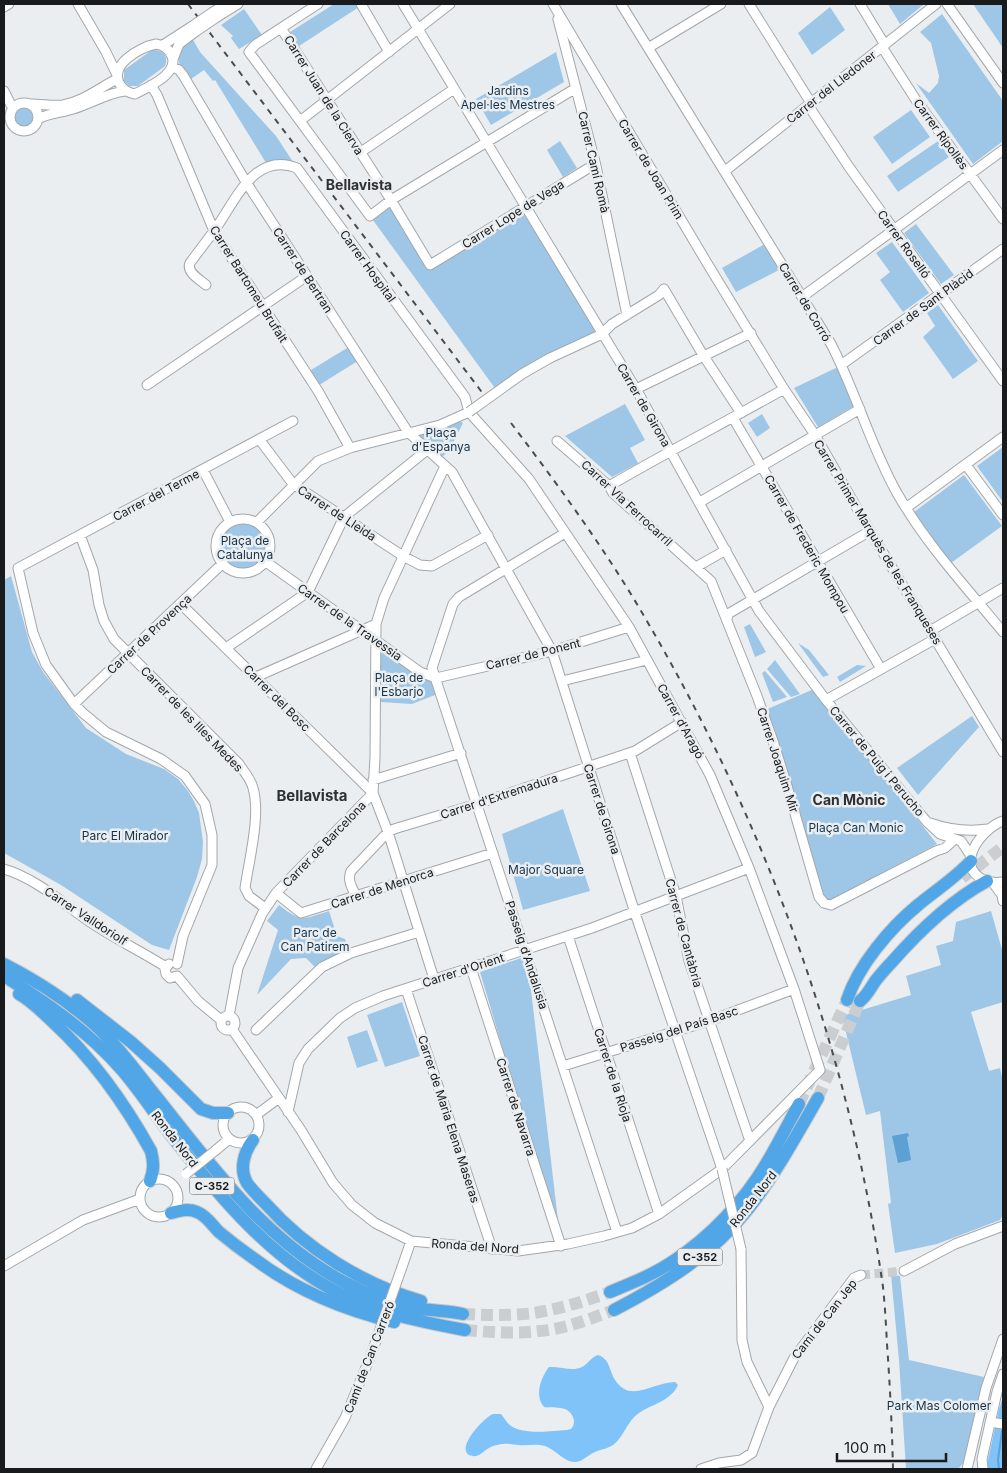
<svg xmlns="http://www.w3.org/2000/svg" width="1007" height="1473" viewBox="0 0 1007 1473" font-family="Inter,sans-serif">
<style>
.green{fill:#9ec6e7}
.forest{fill:#7fc3f9}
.water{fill:#5da0d4}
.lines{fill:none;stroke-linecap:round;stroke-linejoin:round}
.stream{stroke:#5da0d4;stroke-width:2}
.minor-tunnel{stroke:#caced1;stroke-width:9;stroke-dasharray:9 4.5;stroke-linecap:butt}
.highway-tunnel{stroke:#caced1;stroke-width:12;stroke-dasharray:12 6;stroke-linecap:butt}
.minor-casing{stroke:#a3a7aa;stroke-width:11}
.highway-casing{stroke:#c8c8c8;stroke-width:14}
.minor{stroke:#fff;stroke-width:9}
.highway{stroke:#50a6e7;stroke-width:12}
.rail{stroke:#4a4c4e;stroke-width:2;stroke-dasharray:6 6;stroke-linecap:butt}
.minor-bridge-casing{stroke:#a3a7aa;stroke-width:11;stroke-linecap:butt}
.minor-bridge{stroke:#fff;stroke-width:9}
.labels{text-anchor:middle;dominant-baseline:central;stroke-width:5;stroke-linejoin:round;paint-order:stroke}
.shield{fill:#eaeef1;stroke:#575a5b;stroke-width:1}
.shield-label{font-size:11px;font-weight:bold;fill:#181a1b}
.street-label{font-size:12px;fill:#181a1b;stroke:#eaeef1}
.park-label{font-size:12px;fill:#153249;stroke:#eaeef1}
.neighbourhood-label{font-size:14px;font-weight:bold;fill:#2e3133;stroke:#eaeef1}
.quarter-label{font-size:15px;font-weight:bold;fill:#2e3133;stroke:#eaeef1}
</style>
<rect width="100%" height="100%" fill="#eaeef1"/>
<path class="green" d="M334,4H358L359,7L299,46L290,32Z
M888,4H924L900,24Z
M973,4H1003V48Z
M830,7L845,30L812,55L798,33Z
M244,9L262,35L239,49L231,38L233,36L221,25Z
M942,14L1003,101V141L973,164L916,83L929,93L938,83L939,76L931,43L920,32Z
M192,38L200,52L276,136L297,168L268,166L215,80L213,81L204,70L188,81C177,60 172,54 192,38Z
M152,50C163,49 169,56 165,66L138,86H129L124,81V70Z
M556,52L564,82L491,125L476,99Z
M15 117a9 9 0 1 1 18 0a9 9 0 1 1-18 0Z
M911,110L930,137L892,164L873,137Z
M560,141L577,168L563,177L547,150Z
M938,141L949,157L898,192L887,176Z
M391,200L431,265L525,207L602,334L497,391L370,216Z
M916,224L954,275L941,284L904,233Z
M892,242L929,293L903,312L880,280L890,272L876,253Z
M765,244L781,269L736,292L722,268Z
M938,305L978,361L953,379L923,337L935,326L927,313Z
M352,345L361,359L316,387L306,373Z
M838,367L854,406L818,427L794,388Z
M625,404L645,440L630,448L638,463L612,477L565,436Z
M762,414L770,428L757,437L748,423Z
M458,420L463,423L449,451L443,456H438L417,438L421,431Z
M1003,447V502L977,466Z
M964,475L1002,526L951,563L914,512Z
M219 547a26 26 0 1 1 52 0a26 26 0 1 1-52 0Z
M11,576L32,652L43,672L86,728L126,754L164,769L178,779L188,791L194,801L199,813L203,842L202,859L197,877L169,950L152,945L61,885L4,853V580Z
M750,624L766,652L755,657L744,627Z
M798,643L809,650L829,675L823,677Z
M376,645L436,678L435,695L412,704L380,702Z
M775,660L800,694L791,697L767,669Z
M857,665L866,666L840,682L837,677Z
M765,671L787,697L773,702L762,673Z
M814,689L937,844L826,902L821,895L765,710Z
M972,716L979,727L918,795L897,768Z
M563,809L590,891L523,910L502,834Z
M279,905C302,923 303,919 329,911L337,936L345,939L350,951L315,967L306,958L291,959L257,995L278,930L267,921Z
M991,911L1003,953V1002L971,1012L989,1071L1000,1068L1003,1082V1215L1000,1220L937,1244L895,1253L888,1204L891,1203L880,1111L866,1115L842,1016L911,995L906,976L941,965L936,946L953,941L956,922Z
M527,956L561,1246L480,972Z
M402,1002L420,1056L385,1067L367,1015Z
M367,1030L378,1061L357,1068L347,1037Z
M891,1275L900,1276L909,1360L984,1377L965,1461L958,1469H906L899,1360Z"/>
<path class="forest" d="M598,1355C610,1359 609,1370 615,1380C631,1404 653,1382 675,1382L678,1385C671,1401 652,1404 639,1413C627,1421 624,1437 613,1445C607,1449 601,1449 595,1452C590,1454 587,1457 582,1460C567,1468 558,1450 545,1446C536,1443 527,1446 519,1445C514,1445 508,1443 503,1444C500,1444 492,1446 489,1448C482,1452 478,1459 469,1455C456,1448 484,1417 493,1414C494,1414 500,1414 501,1414C504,1418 507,1423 511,1426C524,1435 552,1431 567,1430L571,1429C574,1425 575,1422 573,1417C567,1404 554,1409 544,1407C534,1396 541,1377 549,1367C560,1366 572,1372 582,1367C588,1364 591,1357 598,1355Z
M1003,1397V1469H986L999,1409Z"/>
<path class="water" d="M908,1133L909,1136L907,1137L911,1160L898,1163L892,1136Z"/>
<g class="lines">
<path class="stream" d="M999,1469L998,1460L1002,1431"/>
<path class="minor-tunnel" d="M861,1275L904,1271"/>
<path class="highway-tunnel" d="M962,878L1003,847
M818,1098L860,1001
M799,1104L847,1000
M463,1314C487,1315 511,1316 534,1313C560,1309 585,1301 610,1292
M465,1330C490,1332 515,1334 539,1331C565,1329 590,1319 614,1310"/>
<g class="minor-casing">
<path id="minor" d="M78,4L106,52L117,75
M318,4L255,45L249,52L370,216L391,200L576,88
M361,4L389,52
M403,4L636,389L759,611L826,700L927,822L940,834L961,841L971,856
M553,4L707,263L784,389L815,435L870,531L1003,752
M621,4L831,344C856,392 870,445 897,493C926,544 966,587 1003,632
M749,4L811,103
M860,4L885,45
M947,4L1003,83
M4,7L9,4
M213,12L226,4
M217,17L238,4
M558,19L596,166L627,315
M281,28L391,200L430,265L587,169L596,166
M156,44C163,45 169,49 172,56C179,74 148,87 135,94C129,93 125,91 121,86C106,66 140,47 156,44Z
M163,45L191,27
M882,47L916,100L1003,219
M648,48L721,4
M173,59L179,44L195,32
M173,67L179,70L183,75L246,182L408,432L452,472L552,651L635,913L722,1169
M151,85L157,95L214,231L318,391L350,448
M4,91L11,105
M10 117a14 14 0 1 1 28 0a14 14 0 1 1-28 0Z
M31,104C42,104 53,106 63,105C84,101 99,88 117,79
M808,105L849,167L1003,381
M38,119C49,113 61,113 73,109C90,104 107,93 125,91
M300,121L450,4
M361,152L454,89
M725,171L936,4
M206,285C199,279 186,272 190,263C200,249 211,236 220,222C238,195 257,152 297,168L465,397L469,412L529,479L629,627L710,775L749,868L794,989L820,1070L722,1169L659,1214L632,1228L604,1236L568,1244L518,1251L411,1241L375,1223L352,1205L333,1183L301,1130L232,1029
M802,297L1003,150
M550,358L602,334L612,324L659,295L664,289L703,355L741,413
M841,365L1003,249
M147,385L307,276
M636,389L751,333
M733,418L881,669
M259,439L293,484L403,556L420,565L432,566L488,535
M557,441L609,486L613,493L711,581L757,696L773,741L787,786L819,897L824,903L831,905L936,851L945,848L955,839
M966,465L1003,515
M203,470L230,522
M609,486C667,452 726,422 784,389
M700,502L860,409
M906,508L1003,437
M216 546a27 27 0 1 1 54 0a27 27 0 1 1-54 0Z
M257,522L318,461L350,448L440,425L469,412
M565,533L459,597L453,604L432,668L617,1232
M80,535L93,570L99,605L104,621L114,639L239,764C244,772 251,779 253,788C261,815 249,860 245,888L249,896L265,908
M266,562L420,672L436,678
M696,567L726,550
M181,604L373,793
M727,619L728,614L733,611L870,531
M930,631L1003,588
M226,648L308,592L344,517L427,450
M256,677L376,624
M436,678L552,651L629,627
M562,681L647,660
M826,700L935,639
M74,704L223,563
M630,753L676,896L689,961L750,1141
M373,780L461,753
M1003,821C982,828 953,866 984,880C991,883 996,883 1003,882
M930,823C950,830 967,832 988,829
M4,869C34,878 58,899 83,917C109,936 139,950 166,967
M993,883L1002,895L1003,901
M276,893L301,913L493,853
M356,896C352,888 347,880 351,871L388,832L394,829L477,804L635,751L682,722
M568,936L659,1214
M169,964L165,969L166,974L170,978L177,976
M177,964L183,936L212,865V835L205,804L185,776L161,759L106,732L83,713L74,704L46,665L33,633L18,568L293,421
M471,968L561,1246
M177,976L198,1001L221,1020
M434,979L388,832L373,793L375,757L376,624L384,598L445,466
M406,989L492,1249
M221 1023a7 7 0 1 1 14 0a7 7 0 1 1-14 0Z
M229,1016L238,968L262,914L276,893L373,793
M256,1030L322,967L351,953L419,932
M563,1066L709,1021L794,989
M223 1125a18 18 0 1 1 36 0a18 18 0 1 1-36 0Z
M288,1112L299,1063L308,1049L340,1018L355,1008L383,996L592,928L749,868
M256,1115L279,1098
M216,1150L229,1139
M140 1198a19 19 0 1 1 38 0a19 19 0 1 1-38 0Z
M741,1249L742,1340L747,1362L769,1407
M4,1266L83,1220L140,1199
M402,1267L411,1241
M904,1271L955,1244L1003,1226
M990,1422L1003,1424
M316,1469L345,1418L371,1355
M701,1469L719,1463L741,1460L752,1453L769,1407L794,1358L854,1278L861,1275
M967,1469L986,1388L1003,1339
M983,1469L982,1459L997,1392L1003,1374"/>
</g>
<g class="highway-casing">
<path id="highway" d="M4,964C37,981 67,1000 95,1025C119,1047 138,1074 159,1100C213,1168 265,1240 344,1282C368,1295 395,1305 422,1309C436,1311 450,1311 463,1314
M4,976C47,1003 88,1031 122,1070C141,1092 156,1116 174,1139C220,1197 271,1259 339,1293C378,1313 422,1322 465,1330
M19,994C32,1001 43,1013 54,1023C94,1060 125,1104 151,1151C154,1163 154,1170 150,1181
M77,1000L131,1042L160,1068L201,1109L213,1113H228
M847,1000C858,966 890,928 918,905C935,891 955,878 971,861
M860,1001C867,996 871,987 876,980C881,974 886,968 891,963C919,931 950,901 987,881
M253,1140C244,1152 239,1169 247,1183C252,1190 259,1197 265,1203C306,1249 362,1284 421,1301
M171,1213C179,1211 188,1208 197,1212C207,1216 212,1225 219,1232C231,1242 243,1251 256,1260C296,1290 345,1310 394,1322
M610,1292C632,1283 655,1274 675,1260C711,1236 744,1201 766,1164C778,1144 788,1124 799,1104
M614,1310C664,1284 713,1254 748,1209C775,1175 796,1136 818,1098"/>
</g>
<use href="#minor" class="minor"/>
<use href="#highway" class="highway"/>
<path class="rail" d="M188,4L484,395
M511,423C558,485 605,549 644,616C765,822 849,1050 883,1287C885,1306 886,1325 887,1344C890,1386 892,1427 893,1469"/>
<g class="minor-bridge-casing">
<path id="minor-bridge" d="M191,27L213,12
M195,32L217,17
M469,412L522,374L550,358
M722,1169L741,1249
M186,1174L216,1150
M371,1355L402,1267"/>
</g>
<use href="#minor-bridge" class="minor-bridge"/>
</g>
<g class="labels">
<g class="shield">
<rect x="189.5" y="1177.5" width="45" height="17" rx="4"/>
<rect x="677.5" y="1248.5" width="45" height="17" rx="4"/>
</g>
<g class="shield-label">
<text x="212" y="1186">C-352</text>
<text x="700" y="1257">C-352</text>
</g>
<g class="street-label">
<text transform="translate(831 87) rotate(-38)">Carrer del Lledoner</text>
<text transform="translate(324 95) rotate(58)">Carrer Juan de la Cierva</text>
<text transform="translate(941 134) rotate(54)">Carrer Ripollès</text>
<text transform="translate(594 162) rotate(77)">Carrer Camí Romà</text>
<text transform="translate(651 169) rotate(59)">Carrer de Joan Prim</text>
<text transform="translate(513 214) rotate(-32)">Carrer Lope de Vega</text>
<text transform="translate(904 244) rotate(54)">Carrer Roselló</text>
<text transform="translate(368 266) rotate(54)">Carrer Hospital</text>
<text transform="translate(303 270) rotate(57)">Carrer de Bertran</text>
<text transform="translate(249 284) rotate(58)">Carrer Bartomeu Brufalt</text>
<text transform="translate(805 302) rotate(59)">Carrer de Corró</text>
<text transform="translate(923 307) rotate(-36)">Carrer de Sant Plàcid</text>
<text transform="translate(644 405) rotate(60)">Carrer de Girona</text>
<text transform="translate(156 495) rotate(-28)">Carrer del Terme</text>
<text transform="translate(627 503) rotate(43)">Carrer Via Ferrocarril</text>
<text transform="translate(337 513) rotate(33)">Carrer de Lleida</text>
<text transform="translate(878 542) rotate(59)">Carrer Primer Marquès de les Franqueses</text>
<text transform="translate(807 544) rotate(60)">Carrer de Frederic Mompou</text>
<text transform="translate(350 622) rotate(35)">Carrer de la Travessia</text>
<text transform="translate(149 634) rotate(-43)">Carrer de Provença</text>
<text transform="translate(533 654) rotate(-14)">Carrer de Ponent</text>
<text transform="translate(277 698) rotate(45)">Carrer del Bosc</text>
<text transform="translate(192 719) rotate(46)">Carrer de les Illes Medes</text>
<text transform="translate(681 721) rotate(61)">Carrer d'Aragó</text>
<text transform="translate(778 760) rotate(72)">Carrer Joaquim Mir</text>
<text transform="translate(877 761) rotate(50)">Carrer de Puig i Perucho</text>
<text transform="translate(499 796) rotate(-18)">Carrer d'Extremadura</text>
<text transform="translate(602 809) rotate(72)">Carrer de Girona</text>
<text transform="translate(324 844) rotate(-46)">Carrer de Barcelona</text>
<text transform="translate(382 888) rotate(-18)">Carrer de Menorca</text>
<text transform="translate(86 916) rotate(33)">Carrer Valldoriolf</text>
<text transform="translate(684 933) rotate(75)">Carrer de Cantàbria</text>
<text transform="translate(527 955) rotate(72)">Passeig d'Andalusia</text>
<text transform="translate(463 970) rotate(-18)">Carrer d'Orient</text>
<text transform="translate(679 1029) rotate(-18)">Passeig del País Basc</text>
<text transform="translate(613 1075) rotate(72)">Carrer de la Rioja</text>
<text transform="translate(516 1107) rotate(72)">Carrer de Navarra</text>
<text transform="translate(449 1119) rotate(72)">Carrer de Maria Elena Maseras</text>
<text transform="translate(175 1139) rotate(52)">Ronda Nord</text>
<text transform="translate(753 1199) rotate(-52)">Ronda Nord</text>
<text transform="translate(475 1246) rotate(4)">Ronda del Nord</text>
<text transform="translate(824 1319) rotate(-52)">Camí de Can Jep</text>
<text transform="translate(369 1357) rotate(-69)">Camí de Can Carreró</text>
</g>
<g class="park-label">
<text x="508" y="90">Jardins<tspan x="508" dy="14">Apel·les Mestres</tspan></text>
<text x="441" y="432">Plaça<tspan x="441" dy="14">d'Espanya</tspan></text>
<text x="245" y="540">Plaça de<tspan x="245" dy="14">Catalunya</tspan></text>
<text x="399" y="677">Plaça de<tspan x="399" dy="14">l'Esbarjo</tspan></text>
<text x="856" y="827">Plaça Can Monic</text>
<text x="125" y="835">Parc El Mirador</text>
<text x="546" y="869">Major Square</text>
<text x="315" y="932">Parc de<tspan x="315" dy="14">Can Patirem</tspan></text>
<text x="939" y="1405">Park Mas Colomer</text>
</g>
<g class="neighbourhood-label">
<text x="359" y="184">Bellavista</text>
<text x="849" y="799">Can Mònic</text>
</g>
<g class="quarter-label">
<text x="312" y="795">Bellavista</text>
</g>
</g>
<rect width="1007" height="1473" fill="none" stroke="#181a1b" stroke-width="10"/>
<path d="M837 1453v8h109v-8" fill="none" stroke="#181a1b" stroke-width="2.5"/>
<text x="844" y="1453" font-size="15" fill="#181a1b" stroke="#eaeef1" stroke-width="4" paint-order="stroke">100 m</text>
</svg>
